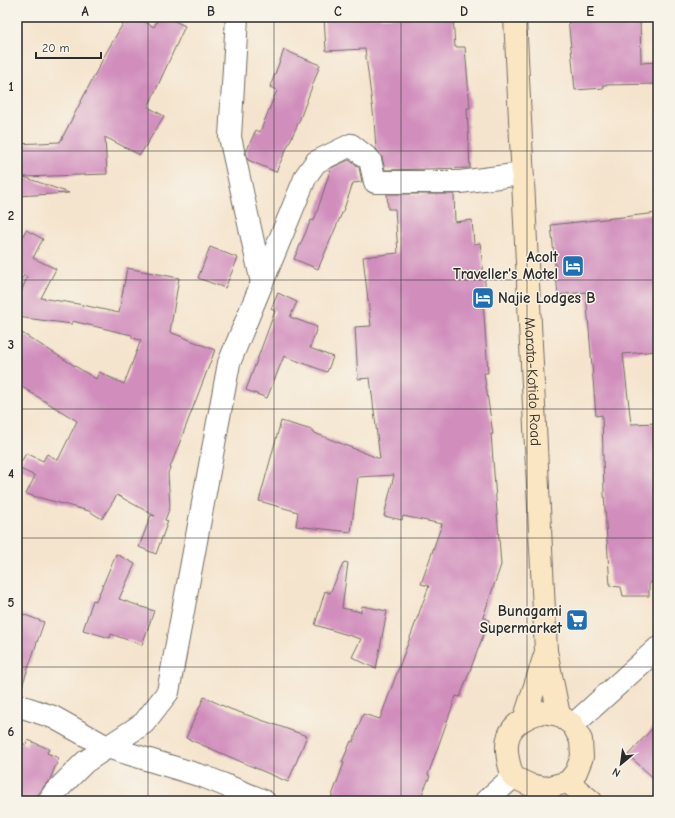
<svg xmlns="http://www.w3.org/2000/svg" width="675" height="818" viewBox="0 0 675 818" font-family="'Comic Neue',sans-serif">
<style>
.building{fill:#d18ebd}
.lines{fill:none;stroke-linecap:round;stroke-linejoin:round}
.minor-casing{stroke:#726c64;stroke-width:24}
.tertiary-casing{stroke:#726c64;stroke-width:24}
.secondary-casing{stroke:#726c64;stroke-width:24}
.minor{stroke:#fff;stroke-width:22}
.tertiary{stroke:#fff;stroke-width:22}
.secondary{stroke:#fbe6c4;stroke-width:22}
.grid{fill:none;stroke:#2b2b2b;stroke-width:1;stroke-opacity:0.55}
.labels{text-anchor:middle;dominant-baseline:central;stroke-width:3;stroke-linejoin:round;paint-order:stroke}
.poi-label{font-size:15px;font-weight:bold;fill:#2b2b2b;stroke:#f7f3e8;text-anchor:end}
.street-label{font-size:15px;fill:#2b2b2b;stroke:#f7f3e8}
.neatline{fill:none;stroke:#2b2b2b;stroke-width:1.5}
.grid-label{font-size:13px;text-anchor:middle;font-weight:bold;fill:#2b2b2b}
</style>
<rect width="100%" height="100%" fill="#f7f3e8"/>
<filter id="ink" filterUnits="userSpaceOnUse"><feTurbulence type="fractalNoise" baseFrequency=".025" numOctaves="2"/><feDisplacementMap in="SourceGraphic" scale="8" xChannelSelector="R" yChannelSelector="G"/><feConvolveMatrix kernelMatrix="1 2 1 2 8 2 1 2 1" color-interpolation-filters="sRGB"/></filter>
<filter id="wash" filterUnits="userSpaceOnUse"><feTurbulence type="fractalNoise" baseFrequency=".012" numOctaves="4" result="noise"/><feDisplacementMap in="SourceGraphic" scale="16" xChannelSelector="R" yChannelSelector="G"/><feGaussianBlur stdDeviation="0.9" result="paint"/><feColorMatrix in="noise" values="0 0 0 0 0 0 0 0 0 0 0 0 0 0 0 0 0 1.4 0 .05"/><feComposite in="paint" operator="in"/></filter>
<g filter="url(#wash)">
<rect width="100%" height="100%" fill="#f5e4cd"/>
<g id="blocks">
<path class="building" d="M127,17H137L154,27L159,17H167L185,26L148,107L164,116L140,155L105,137L107,174L24,177L69,193L17,196V144L60,142L107,51Z
M324,17H453L455,47H465L470,108H467L470,168L385,170L382,157L376,149L374,119L365,49L326,51Z
M568,17H640L641,63L658,62V84L603,85L604,88L575,90Z
M284,50L320,65L300,119L276,172L248,160L246,152L256,130L260,132L277,90L270,87Z
M349,160L359,167L362,182L353,183L345,206L318,269L294,259L311,220L314,221L331,168Z
M387,194H454L455,222L472,220L474,244L480,243L487,299L483,300L488,373H484L493,434H491L501,565L483,617L489,620L460,697L456,696L428,775L430,776L419,801H330L344,763L342,762L351,741L353,742L363,714L380,719L429,586L421,584L442,524L403,516L402,520L384,516L394,475L358,477L351,532L296,526L298,512L259,501L281,421L312,430V432L380,459L370,378L358,379L355,327L371,326L363,257L398,253L395,209H388Z
M658,213V351L623,354L631,424L658,423V582L649,583V596H623L621,587L610,586L604,494L602,415L596,416L586,292L558,295L551,225Z
M26,230L43,239L33,258L56,269L41,298L78,304L119,313L127,268L179,278L170,332L215,350L168,473L170,507L165,520L168,521L156,554L139,547L151,515L155,516L117,495L102,519L89,511L26,494L35,476L18,468L26,453L43,461L47,454L58,460L77,421L17,384V330L96,379L99,372L124,384L141,340L132,338V335L72,321V324L17,317V302L27,277L24,275L17,287V246Z
M210,247L238,258L225,288L198,278Z
M278,293L297,302L290,317L317,327L310,348L333,357L327,372L284,356L267,398L246,390L275,311L271,309Z
M116,554L135,564L119,599L154,611L142,645L111,634L110,638L83,630L93,600L96,601Z
M344,562L348,563L342,608L361,612L362,606L387,611L376,669L352,657L361,639L315,625L325,591L330,593Z
M17,612L44,622L20,692L17,691Z
M204,697L230,709L307,736L288,782L186,738Z
M658,722V782L628,755Z
M17,740L26,745L28,740L49,749L47,753L59,758L50,779L38,794L37,801H17Z"/>
</g>
</g>
<g filter="url(#ink)">
<use href="#blocks" fill-opacity="0" stroke="#726c64" stroke-width="1"/>
<g class="lines">
<g class="minor-casing">
<path id="minor" d="M237,17L230,137L262,283
M17,705L53,717L107,747L205,777L264,801
M573,725L658,648
M49,801L54,793L85,762L144,723L168,692L229,363L306,176L316,162L351,145L370,160L375,182H460L522,174"/>
</g>
<g class="tertiary-casing">
<path id="tertiary" d="M486,801L513,777"/>
</g>
<g class="secondary-casing">
<g id="secondary">
<path id="s1" d="M515,17L546,651L559,715"/>
<path d="M542,712L559,715L573,725L581,740L582,757L576,772L568,782L546,788L530,785L513,777C501,743 504,723 542,712Z"/>
<path d="M525,717L546,652"/>
<path d="M568,782L591,801"/>
</g>
</g>
<use href="#minor" class="minor"/>
<use href="#tertiary" class="tertiary"/>
<use href="#secondary" class="secondary"/>
</g>
</g>
<path class="grid" d="M148,17V801M274,17V801M401,17V801M527,17V801M17,151H658M17,280H658M17,409H658M17,538H658M17,667H658"/>
<defs>
<g id="hotel-square" transform="scale(1.15)"><rect x="-9" y="-9" width="18" height="18" rx="4" fill="#1f6fb2" stroke="#f7f3e8"/><path d="M-6-4.5h1.5V1H6V5H4.5V3h-9V5H-6ZM-4 0a1.8 1.8 0 1 1 3.6 0ZM.5 0V-2.5h3Q6-2.5 6 0Z" fill="#fff"/></g>
<g id="supermarket-square" transform="scale(1.15)"><rect x="-9" y="-9" width="18" height="18" rx="4" fill="#1f6fb2" stroke="#f7f3e8"/><path d="M-6-5.5h2.5l.6 2H6L4.5 2H-2.5L-4.4-4H-6ZM-1.5 3.2a1.3 1.3 0 1 0 .1 0ZM3 3.2a1.3 1.3 0 1 0 .1 0Z" fill="#fff"/></g>
</defs>
<g fill-rule="evenodd">
<use href="#hotel-square" x="573" y="266"/>
<use href="#hotel-square" x="483" y="298"/>
<use href="#supermarket-square" x="577" y="620"/>
</g>
<g class="labels">
<g class="poi-label">
<text x="558" y="257">Acolt<tspan x="558" dy="17">Traveller's Motel</tspan></text>
<text x="498" y="298" text-anchor="start">Najie Lodges B</text>
<text x="562" y="611">Bunagami<tspan x="562" dy="17">Supermarket</tspan></text>
</g>
<g class="street-label">
<text stroke="none"><textPath href="#s1" startOffset="365">Moroto-Kotido Road</textPath></text>
</g>
</g>
<rect width="675" height="818" fill="none" stroke="#f7f3e8" stroke-width="44"/>
<g transform="translate(621 764) rotate(209)" stroke="#f7f3e8" stroke-width="3" paint-order="stroke">
<path d="M0-3L7 15L0 10L-7 15Z" fill="#2b2b2b"/>
<text y="-6" font-size="11" font-weight="bold" text-anchor="middle" fill="#2b2b2b">N</text>
</g>
<path d="M36 52v6h65v-6" fill="none" stroke="#2b2b2b" stroke-width="2"/>
<text x="42" y="52" font-size="12" fill="#2b2b2b" stroke="#f7f3e8" stroke-width="3" paint-order="stroke">20 m</text>
<rect x="22" y="22" width="631" height="774" class="neatline"/>
<g class="grid-label">
<text x="85" y="16">A</text>
<text x="211" y="16">B</text>
<text x="338" y="16">C</text>
<text x="464" y="16">D</text>
<text x="590" y="16">E</text>
<text x="11" y="91">1</text>
<text x="11" y="220">2</text>
<text x="11" y="349">3</text>
<text x="11" y="478">4</text>
<text x="11" y="607">5</text>
<text x="11" y="736">6</text>
</g>
</svg>
